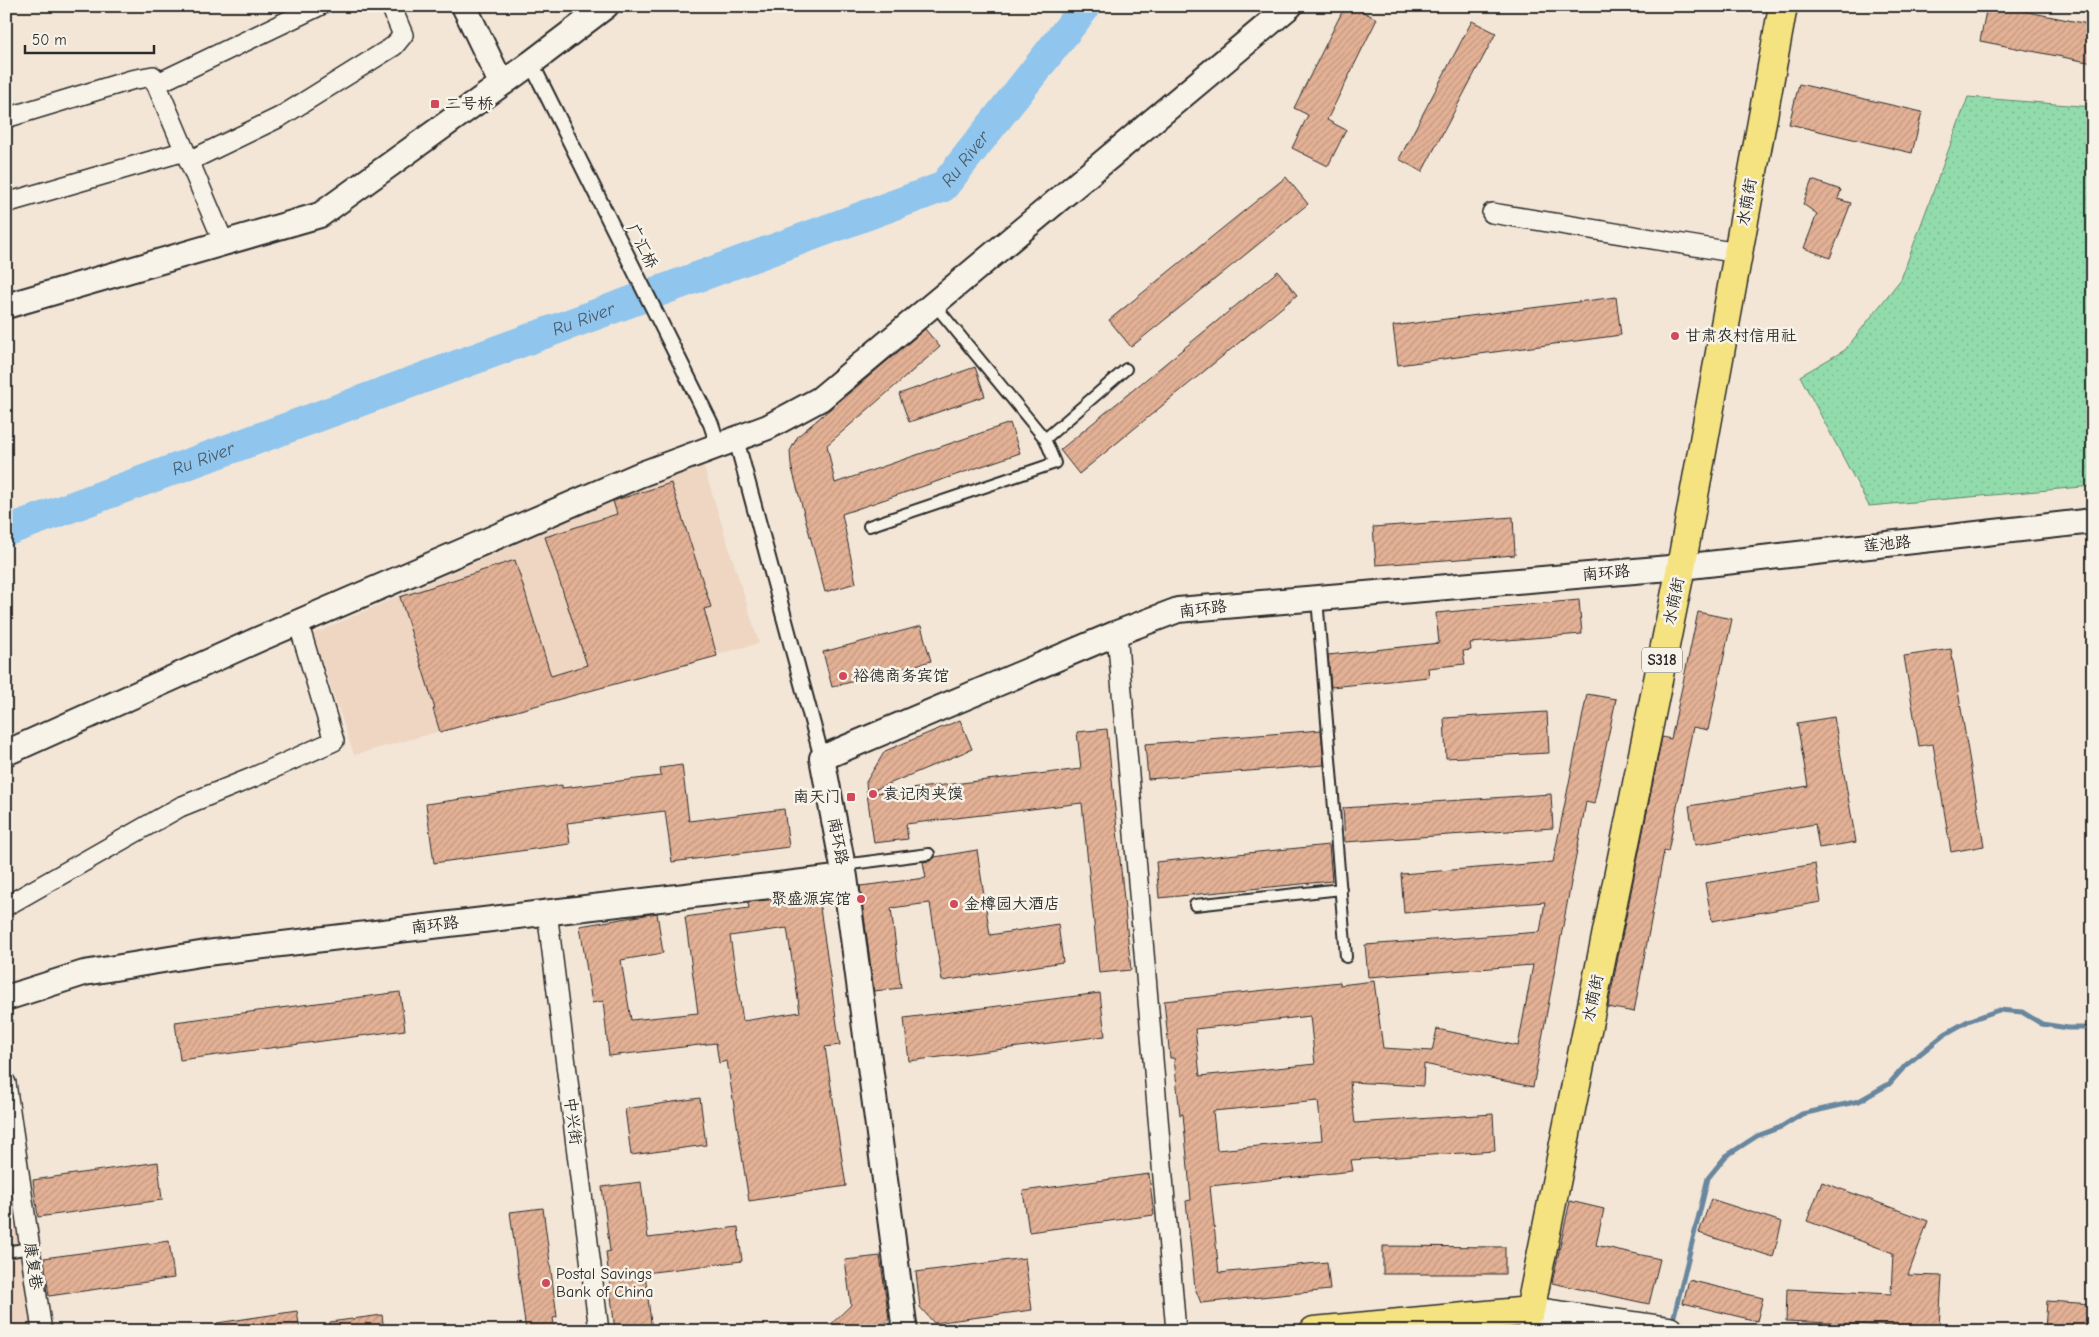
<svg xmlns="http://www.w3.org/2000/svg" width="2099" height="1337" viewBox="0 0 2099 1337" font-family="'Comic Neue','LXGW WenKai TC',sans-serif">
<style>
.built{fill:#eed6c3}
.green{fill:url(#green-dots);stroke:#5e846c}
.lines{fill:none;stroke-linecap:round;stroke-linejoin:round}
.stream{stroke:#68879f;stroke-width:5}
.river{stroke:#90c5ed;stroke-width:31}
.building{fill:url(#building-hatch);stroke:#2b2b2b;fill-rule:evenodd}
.service-casing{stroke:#2b2b2b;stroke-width:14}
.pedestrian-casing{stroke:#2b2b2b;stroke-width:18}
.minor-casing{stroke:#2b2b2b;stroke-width:22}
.tertiary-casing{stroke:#2b2b2b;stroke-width:28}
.secondary-casing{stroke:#2b2b2b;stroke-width:31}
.primary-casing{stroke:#2b2b2b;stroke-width:31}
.service{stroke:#f7f3e8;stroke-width:10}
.pedestrian{stroke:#f7f3e8;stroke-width:14}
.minor{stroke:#f7f3e8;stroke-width:19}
.tertiary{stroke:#f7f3e8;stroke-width:24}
.secondary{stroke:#f7f3e8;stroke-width:28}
.primary{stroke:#f5e382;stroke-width:28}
.poi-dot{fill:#d1495b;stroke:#f7f3e8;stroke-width:2}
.labels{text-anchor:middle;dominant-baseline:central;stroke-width:5;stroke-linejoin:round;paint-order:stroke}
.shield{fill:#f7f3e8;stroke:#686764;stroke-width:1}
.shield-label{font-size:15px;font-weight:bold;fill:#2b2b2b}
.poi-label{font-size:16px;fill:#2b2b2b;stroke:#f7f3e8;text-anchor:start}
.street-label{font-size:16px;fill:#2b2b2b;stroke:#f7f3e8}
.water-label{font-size:18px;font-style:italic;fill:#495965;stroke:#f7f3e8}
</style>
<defs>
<pattern id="green-dots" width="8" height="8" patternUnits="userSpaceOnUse" patternTransform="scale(1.25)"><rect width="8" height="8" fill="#92dcac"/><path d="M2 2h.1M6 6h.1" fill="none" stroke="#7ebd94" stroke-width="1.8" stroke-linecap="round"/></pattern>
<pattern id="building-hatch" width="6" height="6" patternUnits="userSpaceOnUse" patternTransform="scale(1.25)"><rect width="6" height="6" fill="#e3b195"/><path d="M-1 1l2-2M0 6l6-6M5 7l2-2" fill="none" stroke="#c39881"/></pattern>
</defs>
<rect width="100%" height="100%" fill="#f3e6d7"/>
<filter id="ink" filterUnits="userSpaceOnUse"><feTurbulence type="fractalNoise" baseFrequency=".02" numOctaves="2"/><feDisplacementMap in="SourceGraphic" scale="10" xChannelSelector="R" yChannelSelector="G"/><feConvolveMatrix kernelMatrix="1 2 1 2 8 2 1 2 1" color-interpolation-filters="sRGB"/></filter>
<g filter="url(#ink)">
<path class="built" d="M702,461L759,643L354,755L313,634Z
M6,1129L36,1331H6Z"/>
<path class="green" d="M1968,97L2093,107V486L1869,506L1800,376L1845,350L1901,279Z"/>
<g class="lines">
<path class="stream" d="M1674,1316L1708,1178L1726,1156L1757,1136L1781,1127L1802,1114L1859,1101L1889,1084L1906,1065L1945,1034L1968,1021L1999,1010L2022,1012L2042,1024L2068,1028H2093"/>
<path class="river" id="s1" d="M6,531L943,187L1086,6"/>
</g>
<path class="building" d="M1345,6H1352L1377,19L1327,120L1346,130L1328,166L1292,148L1308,115L1294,108Z
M1987,6H1998L2093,25V63L1980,41Z
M1472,21L1496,33L1422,172L1399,159Z
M1799,84L1922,112L1912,153L1789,124Z
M1286,177L1308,204L1131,347L1109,320Z
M1812,180L1841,190L1838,199L1851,203L1830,258L1804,248L1817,214L1803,204Z
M1278,271L1297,295L1079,474L1060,450Z
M1616,297L1621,335L1398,365L1393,326Z
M925,329L940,347L827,445L835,483L1010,423L1020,453L842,514L856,583L825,592L791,465L790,451L798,436Z
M975,367L985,396L909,422L899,394Z
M671,483L711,607L704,609L717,656L440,732L433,709H435L400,597L515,560L551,676L587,665L545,537L617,514L613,501Z
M1513,517L1515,555L1376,565L1373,527Z
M1579,600L1582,634L1470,643L1471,650L1463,651L1465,664L1428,668L1429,677L1331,687L1328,655L1439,643L1436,613Z
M1698,612L1732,619L1708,730L1693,727L1668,852L1664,851L1634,1012L1608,1007L1662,737L1671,739Z
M921,626L931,661L832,687L823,652Z
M1951,649L1984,846L1951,852L1933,744L1919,746L1904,656Z
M1587,694L1616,699L1594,804L1586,802L1533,1087L1424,1064L1423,1086L1350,1082L1355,1123L1493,1114L1495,1151L1351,1160L1353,1171L1210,1186L1219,1273L1327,1262L1330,1290L1201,1303L1195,1288L1186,1201L1191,1200L1183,1114L1180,1115L1174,1058H1170L1164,1001L1340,982V985L1374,981L1383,1048L1432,1051L1437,1029L1518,1046L1533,965L1368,977L1365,945L1540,932L1545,902L1404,913L1401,874L1553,862ZM1310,1016L1315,1064L1200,1076L1195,1029ZM1318,1101L1322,1140L1217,1150L1213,1111Z
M1547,712L1549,753L1446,758L1444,718Z
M1834,717L1856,842L1819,848L1815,824L1695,845L1689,806L1808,786L1797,723Z
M960,720L972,749L867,793L866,782L885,751Z
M1107,729L1131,970L1099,973L1082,803L906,824L908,839L874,843L867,794L1081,769L1077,732Z
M1321,730L1324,765L1148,779L1145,744Z
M682,765L689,821L784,809L789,847L672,862L665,811L567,823L570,844L434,863L426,804L562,785V788L661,776L660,768Z
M1551,794L1553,828L1345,842L1343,808Z
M1329,845L1332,881L1159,898L1156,862Z
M977,850L990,935L1058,924L1063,962L942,981L930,903L891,908L901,988L874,991L860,886L926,878L923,862L930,861L935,857Z
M1815,864L1821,902L1712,921L1705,883Z
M811,895L820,908L840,1045L825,1047L846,1186L749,1201L727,1061L719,1063L716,1043L609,1056L603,1001L592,1003L580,926L657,913L663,953L621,960L631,1020L698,1013L685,917L749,908L748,902ZM787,928L800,1012L743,1021L730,936Z
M400,992L405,1030L180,1060L175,1022Z
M1100,993L1105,1036L909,1061L904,1018Z
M700,1098L706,1145L631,1155L625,1109Z
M158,1162L162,1200L38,1217L33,1180Z
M1149,1174L1154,1215L1029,1232L1023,1191Z
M641,1182L648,1238L738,1227L742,1261L645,1273L652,1331H615L606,1252L610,1251L602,1187Z
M1822,1182L1928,1221L1908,1275L1942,1276L1939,1328L1786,1321L1787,1289L1891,1294L1893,1253L1807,1221Z
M1711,1199L1782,1222L1773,1257L1699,1233Z
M1570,1201L1604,1209L1596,1245L1660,1259L1649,1304L1552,1283Z
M543,1208L557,1317L553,1318L555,1331H526L510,1212Z
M169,1241L174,1278L49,1296L44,1258Z
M1383,1246L1505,1247V1274H1383Z
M880,1256L889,1319L880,1331H824L851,1305L845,1260Z
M1025,1258L1032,1310L934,1323L920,1307L916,1272Z
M1689,1280L1763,1298L1757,1321L1683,1303Z
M2047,1301L2093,1304V1331L2045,1330Z
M297,1311L300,1331H217V1323Z
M382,1315L384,1331H330V1322Z"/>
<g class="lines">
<g class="service-casing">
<path id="service" d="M1045,439L1126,369
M869,526L1055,463L1045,439L934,304
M1317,598L1346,957
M843,865L929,854
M1195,905L1341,889
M6,1252L30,1248"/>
</g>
<g class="pedestrian-casing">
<path id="pedestrian" d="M531,63L711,424L718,445
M736,439L822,758"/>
</g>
<g class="minor-casing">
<path id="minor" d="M156,84L319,6
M6,118L131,80L153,76L224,243
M189,161L280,117L394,46L403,35L391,6
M6,203L185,151
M1492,213L1738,253
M1117,633L1176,1331
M6,906L180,807L254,777L334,741L298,622
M547,911L599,1331
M6,1083L42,1331
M1528,1331L1530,1311"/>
</g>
<g class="tertiary-casing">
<path id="tertiary" d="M464,6L501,83
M6,306L320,215L531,63L606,6
M6,753L257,640L639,475L768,427L820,399L1290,6
M6,998L84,973L206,953L845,877
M905,1331L845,877L822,758L1117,633L1178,610L1681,567L2093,521"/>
</g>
<g class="secondary-casing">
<path id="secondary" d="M1530,1311L1669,1331"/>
</g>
<g class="primary-casing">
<path id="primary" d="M1314,1331L1530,1311L1681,567L1783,6"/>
</g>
<use href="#service" class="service"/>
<use href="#pedestrian" class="pedestrian"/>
<use href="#minor" class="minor"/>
<use href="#tertiary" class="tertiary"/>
<use href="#secondary" class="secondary"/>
<use href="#primary" class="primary"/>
</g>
</g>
<g class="poi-dot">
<rect x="430" y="99" width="10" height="10" rx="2.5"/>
<circle cx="1675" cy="336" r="5"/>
<circle cx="843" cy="676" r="5"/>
<circle cx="873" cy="794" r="5"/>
<rect x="846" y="792" width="10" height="10" rx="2.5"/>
<circle cx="861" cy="899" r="5"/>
<circle cx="954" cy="904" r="5"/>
<circle cx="546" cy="1283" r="5"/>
</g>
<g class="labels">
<rect class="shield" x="1642" y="647.5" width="40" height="25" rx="4"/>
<g class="shield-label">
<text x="1662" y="660">S318</text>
</g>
<g class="poi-label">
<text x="445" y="104">二号桥</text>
<text x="1685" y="336">甘肃农村信用社</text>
<text x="853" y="676">裕德商务宾馆</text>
<text x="883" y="794">袁记肉夹馍</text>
<text x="841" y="797" text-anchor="end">南天门</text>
<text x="851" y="899" text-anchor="end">聚盛源宾馆</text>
<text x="964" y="904">金樽园大酒店</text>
<text x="556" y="1274">Postal Savings<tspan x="556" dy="18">Bank of China</tspan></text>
</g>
<g class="street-label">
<text transform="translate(1747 202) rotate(-80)">水荫街</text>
<text transform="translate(642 246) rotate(63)">广汇桥</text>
<text transform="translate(1887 544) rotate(-6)">莲池路</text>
<text transform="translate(1606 573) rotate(-5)">南环路</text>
<text transform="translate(1674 601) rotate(-78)">水荫街</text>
<text transform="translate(1203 609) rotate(-7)">南环路</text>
<text transform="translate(838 841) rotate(79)">南环路</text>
<text transform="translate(435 925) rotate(-7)">南环路</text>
<text transform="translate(1593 998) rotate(-78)">水荫街</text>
<text transform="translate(573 1121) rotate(83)">中兴街</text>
<text transform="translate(33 1266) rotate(82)">康复巷</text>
</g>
<g class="water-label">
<text stroke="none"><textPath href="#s1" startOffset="1034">Ru River</textPath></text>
<text stroke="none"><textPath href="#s1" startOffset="615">Ru River</textPath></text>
<text stroke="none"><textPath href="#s1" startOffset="210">Ru River</textPath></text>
</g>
</g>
<rect width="2099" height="1337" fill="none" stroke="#f7f3e8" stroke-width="25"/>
<rect x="12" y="12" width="2074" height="1312" fill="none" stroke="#2b2b2b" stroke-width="2" filter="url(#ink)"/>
<path d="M25 45v8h129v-8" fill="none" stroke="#2b2b2b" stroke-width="2.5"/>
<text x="32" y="45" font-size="15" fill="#2b2b2b" stroke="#f7f3e8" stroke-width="4" paint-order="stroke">50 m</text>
</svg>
